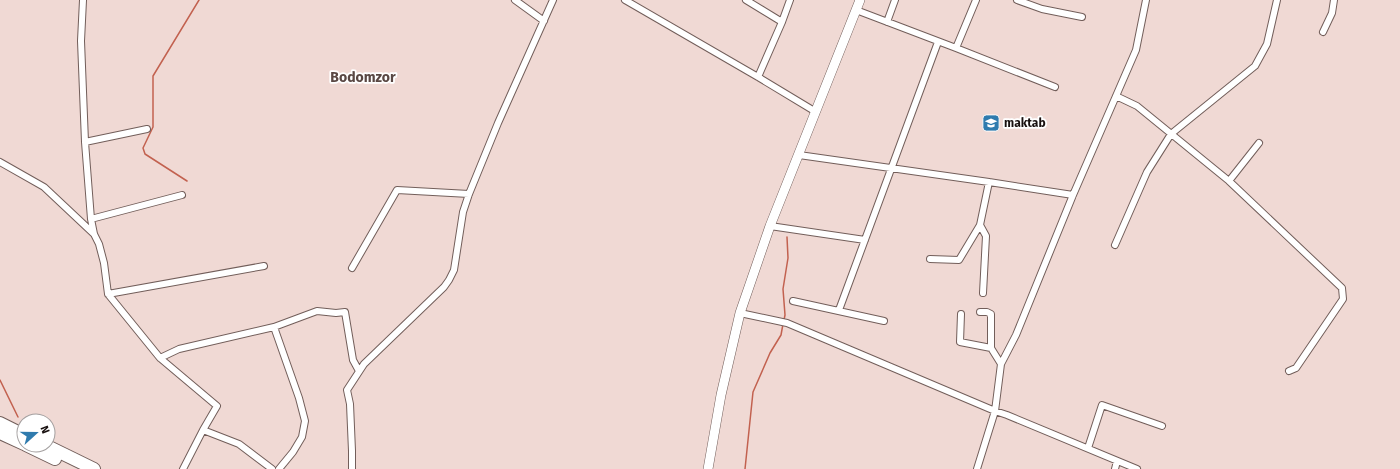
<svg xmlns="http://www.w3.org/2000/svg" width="1400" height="469" viewBox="0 0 1400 469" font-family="'Fira Sans',sans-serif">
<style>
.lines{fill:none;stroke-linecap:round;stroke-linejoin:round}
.stream{stroke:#c2614f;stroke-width:1.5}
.street-casing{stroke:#725e5a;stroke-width:8}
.secondary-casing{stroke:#725e5a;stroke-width:10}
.highway-casing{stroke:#725e5a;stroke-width:14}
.street{stroke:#fff;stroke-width:6}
.secondary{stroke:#fff;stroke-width:9}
.highway{stroke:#fff;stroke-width:12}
.labels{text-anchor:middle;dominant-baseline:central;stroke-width:3.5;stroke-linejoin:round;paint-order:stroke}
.poi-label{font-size:12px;font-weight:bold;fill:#18100f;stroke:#fff;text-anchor:start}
.quarter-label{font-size:14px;font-weight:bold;fill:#594743;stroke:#fff}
</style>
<rect width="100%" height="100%" fill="#f0d9d4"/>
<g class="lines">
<path class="stream" d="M187,181L145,154L143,148L153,127V76L199,0
M784,320L785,315L783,289L788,258L787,237
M0,380L18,417
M745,469L753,392L770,353L781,335L783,324"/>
<g class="street-casing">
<path id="street" d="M83,0L81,41L85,142L91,219L94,234L99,244L104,263L108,294L160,358L217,406L203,430L183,469
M515,0L544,21
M625,0L758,77L816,112
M746,0L782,22
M1017,0L1042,9L1082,17
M856,10L956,48L1055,87
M887,22L895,0
M1323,32L1332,13L1334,0
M956,48L976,0
M758,77L782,22L790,0
M1116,96L1137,106L1229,181L1342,288L1343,299L1296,368L1289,371
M85,142L147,129
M799,155L989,182L1073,195
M0,162L44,187L94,234
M1229,181L1259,143
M91,219L182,195
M980,225L986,236L983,293
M770,226L865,240
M1115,245L1147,172L1171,134L1255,66L1267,44L1277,0
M930,259L959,260L980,225L989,182
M352,268L397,190L469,194
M108,294L264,266
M793,301L884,321
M839,310L938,42
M980,312H987L991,314V348L1001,364
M740,313L787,323L995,411L1007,415L1137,469
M961,314L960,342L991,348
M274,327L299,398L305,421L302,437L293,452L279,469
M160,358L179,349L274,327L317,311L336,313L345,312L353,360L359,371
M203,430L239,444L272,469
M1088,448L1102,405L1162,426
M352,469V451L350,404L347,390L364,364L444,287L449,280L454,270L463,212L469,194L498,123L553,0
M977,469L995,411L1001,364L1016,335L1073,195L1136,50L1146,0
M1115,469L1117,461"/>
</g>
<g class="secondary-casing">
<path id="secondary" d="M708,469L721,395L740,313L770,226L860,0"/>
</g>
<g class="highway-casing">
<path id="highway" d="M0,423L18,432
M0,433L24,444
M26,445L55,459
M45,445L94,469"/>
</g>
<use href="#street" class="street"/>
<use href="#secondary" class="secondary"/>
<use href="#highway" class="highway"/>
</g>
<defs>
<g id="school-square" transform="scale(0.9)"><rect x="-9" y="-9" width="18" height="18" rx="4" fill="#2f7bae" stroke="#fff"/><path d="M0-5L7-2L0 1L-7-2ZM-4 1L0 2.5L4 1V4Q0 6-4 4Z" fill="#fff"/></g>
</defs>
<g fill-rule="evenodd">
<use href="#school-square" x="991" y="123"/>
</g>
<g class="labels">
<g class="poi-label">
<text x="1004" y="123">maktab</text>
</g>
<g class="quarter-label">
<text x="363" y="77">Bodomzor</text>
</g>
</g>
<g transform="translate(36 433) rotate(69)"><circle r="19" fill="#ffffff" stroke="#a39f9f"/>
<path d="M0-3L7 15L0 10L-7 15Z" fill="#2f7bae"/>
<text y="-6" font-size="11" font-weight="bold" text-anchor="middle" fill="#18100f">N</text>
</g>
</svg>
